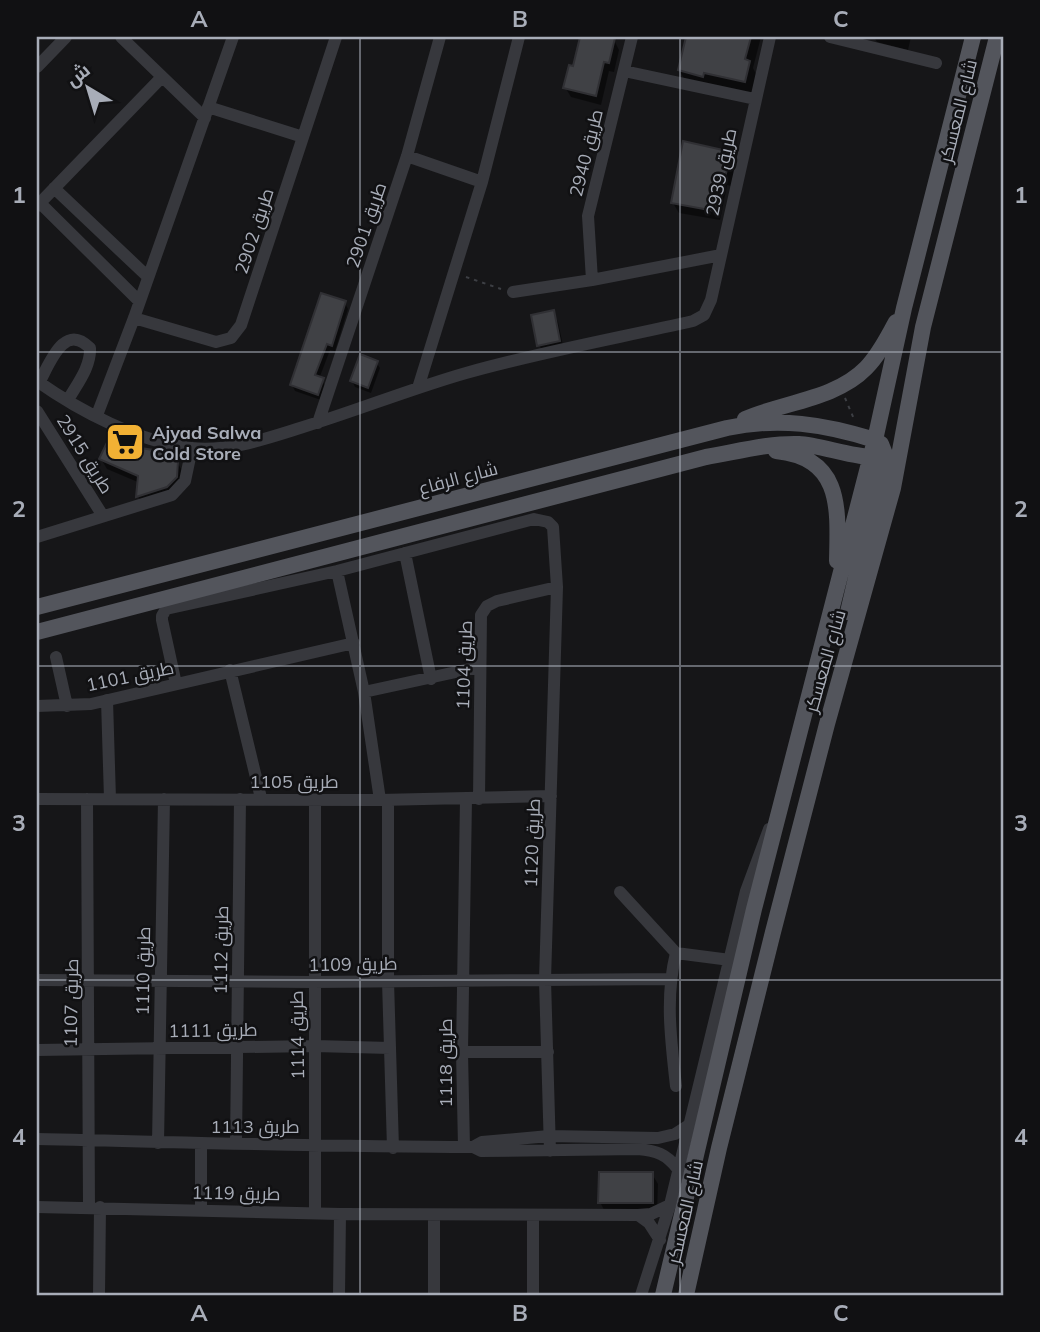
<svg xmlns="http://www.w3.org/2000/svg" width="1040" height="1332" viewBox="0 0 1040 1332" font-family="Mulish,Cairo,sans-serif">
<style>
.shadow{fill:#0007}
.building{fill:#404145;stroke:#303034;stroke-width:2}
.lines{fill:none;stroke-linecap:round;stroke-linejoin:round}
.path{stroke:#3d3f44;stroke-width:2;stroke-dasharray:3.5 5;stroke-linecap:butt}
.minor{stroke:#37383d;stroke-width:12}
.major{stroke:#53555c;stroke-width:16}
.grid{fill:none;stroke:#a8adb8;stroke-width:2;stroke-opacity:0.55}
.labels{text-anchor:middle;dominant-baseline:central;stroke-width:5;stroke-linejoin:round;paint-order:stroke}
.street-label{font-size:18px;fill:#a8adb8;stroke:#111113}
.poi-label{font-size:18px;font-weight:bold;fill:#a8adb8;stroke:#111113;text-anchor:start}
.neatline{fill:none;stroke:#a8adb8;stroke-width:2.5}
.grid-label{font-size:23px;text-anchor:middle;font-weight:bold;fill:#a8adb8}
</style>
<rect width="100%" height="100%" fill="#161618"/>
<path class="shadow" d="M582,37L614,40L619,50L614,72L609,71L601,105L571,97L565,87L574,69Z
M695,37H761L753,68L756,74L752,94L686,82L679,70L692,47Z
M874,37H911L908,50L877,42Z
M730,154L736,164L731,186L727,185L720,220L679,213L673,203Z
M345,303L348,309L335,351L330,350L319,379L326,386L321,400L295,391L292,385Z
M553,312L558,322L564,350L545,355L539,345Z
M376,362L380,368L371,393L355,387L352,381Z
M101,459L177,462L183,472L182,487L144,506L138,496L140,483L107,469Z
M652,1174L658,1184L657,1213L605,1212L600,1202Z"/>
<path class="building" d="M580,37L615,38L609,63L604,62L596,96L563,88L569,65L573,66Z
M686,37H751L745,59L750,61L745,82L704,73L703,77L678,70Z
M683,141L732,152L725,177L722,176L715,211L671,203Z
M321,293L346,301L332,346L327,344L315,375L324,378L318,395L290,385Z
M554,310L560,341L537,346L531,315Z
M360,354L378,361L368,388L350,381Z
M111,434L141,448L172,453L178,461L177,477L167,487L136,497L138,476L99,459Z
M599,1172H653V1203H598Z"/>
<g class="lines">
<path class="path" d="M466,277L501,289
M845,398L854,419"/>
<path class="minor" d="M121,37L205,118
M830,37L936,63
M37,67L66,37
M624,71L755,99
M208,107L303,137
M407,156L482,182
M54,188L148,277
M40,203L139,301
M37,206L162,77
M592,280L588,216L632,37
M513,292L592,280L721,255
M134,318L216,342L231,338L241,325L336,37
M37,381C81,412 137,441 191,448C228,452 265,439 300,428C356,411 410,389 466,373C540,352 618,338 693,321L704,315L711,300L770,37
M39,383C50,363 64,322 90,348C91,367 77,384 68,400
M418,388L482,182L519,37
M37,411L103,516
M97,415L134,318L233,37
M318,423L407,156L440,37
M37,537L172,495L185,481L192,448
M405,553L431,679
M337,571L364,692L380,800
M56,657L67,706
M230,670L261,798
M176,684L162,620V616L166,609L337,571L534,519L548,522L553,527L557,587L545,980L550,1151
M364,692L479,667
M107,700L110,799
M37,706L91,704L354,643
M37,799L380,800L551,796
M87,799L89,1207
M479,799L481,615L487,606L497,601L557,587
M388,800V981L393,1148
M620,892L676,953L730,960
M37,980L313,982L670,979
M37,1050L315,1046L390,1048
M462,1052H548
M676,1086C671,1041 665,997 676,953
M37,1139C182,1142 327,1147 473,1147L481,1151L638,1149C657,1151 666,1154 677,1168
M158,1143L164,799
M236,1144L240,799
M464,1147L462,1052L466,799
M473,1147L482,1142L549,1136L658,1138L675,1134L689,1125
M37,1207L340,1214L638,1215L651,1214L670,1205
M201,1209V1143
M315,1212V799
M533,1215V1295
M638,1215L649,1223L660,1240
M99,1295L100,1207
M339,1295L340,1214
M434,1295V1215
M641,1295L670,1205L746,891L769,829"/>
<path class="major" d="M745,419C784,402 836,399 866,368C879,355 887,338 896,322
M776,451C843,458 838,509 837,561
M37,607L727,428C779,417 824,424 875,440L881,444L885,454L848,612
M37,632L706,457C736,452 768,443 799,444C821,445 864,461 880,456
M663,1295L754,909L875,440L904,308L973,37
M686,1295L719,1148L773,932L827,724L893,488L923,327L997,37"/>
</g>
<path class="grid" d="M360,37V1295M680,37V1295M37,352H1003M37,666H1003M37,980H1003"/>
<defs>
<g id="supermarket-square" transform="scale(2.0125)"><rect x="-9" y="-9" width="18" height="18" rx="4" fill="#f2b134" stroke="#111113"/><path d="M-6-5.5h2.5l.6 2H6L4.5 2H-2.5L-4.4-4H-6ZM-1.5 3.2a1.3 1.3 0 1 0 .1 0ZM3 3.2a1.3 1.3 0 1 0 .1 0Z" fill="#111"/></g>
</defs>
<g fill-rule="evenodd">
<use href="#supermarket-square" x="125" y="442"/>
</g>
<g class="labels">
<g class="street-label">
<text transform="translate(958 111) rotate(-76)">شارع المعسكر</text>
<text transform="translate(586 153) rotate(-76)">طريق 2940</text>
<text transform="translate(721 172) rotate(-78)">طريق 2939</text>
<text transform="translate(366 225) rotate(-71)">طريق 2901</text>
<text transform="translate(254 231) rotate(-72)">طريق 2902</text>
<text transform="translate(85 454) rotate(58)">طريق 2915</text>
<text transform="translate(458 478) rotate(-15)">شارع الرفاع</text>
<text transform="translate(825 661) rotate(-74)">شارع المعسكر</text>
<text transform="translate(464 665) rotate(-88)">طريق 1104</text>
<text transform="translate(130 676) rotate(-12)">طريق 1101</text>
<text x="294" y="781">طريق 1105</text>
<text transform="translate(532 843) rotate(-88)">طريق 1120</text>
<text transform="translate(221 950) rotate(-89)">طريق 1112</text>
<text transform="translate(353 964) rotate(-1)">طريق 1109</text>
<text transform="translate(143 971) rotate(-89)">طريق 1110</text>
<text transform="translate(71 1003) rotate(-89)">طريق 1107</text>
<text transform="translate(213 1030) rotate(-1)">طريق 1111</text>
<text transform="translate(297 1035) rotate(-91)">طريق 1114</text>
<text transform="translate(445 1063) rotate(-90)">طريق 1118</text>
<text x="255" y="1126">طريق 1113</text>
<text transform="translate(236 1193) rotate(1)">طريق 1119</text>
<text transform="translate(685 1212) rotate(-77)">شارع المعسكر</text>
</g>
<g class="poi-label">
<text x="152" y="432">Ajyad Salwa<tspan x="152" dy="21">Cold Store</tspan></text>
</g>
</g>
<rect width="1040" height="1332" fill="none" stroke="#111113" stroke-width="77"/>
<g transform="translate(88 88) rotate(322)" stroke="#111113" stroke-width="5" paint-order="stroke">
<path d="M0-5L12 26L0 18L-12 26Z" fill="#a8adb8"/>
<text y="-10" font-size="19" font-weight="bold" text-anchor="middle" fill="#a8adb8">ش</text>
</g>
<rect x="38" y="38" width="964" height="1256" class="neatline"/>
<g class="grid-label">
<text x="199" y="27">A</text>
<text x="520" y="27">B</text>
<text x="841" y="27">C</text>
<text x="19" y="203">1</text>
<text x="1021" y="203">1</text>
<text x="19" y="517">2</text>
<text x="1021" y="517">2</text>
<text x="19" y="831">3</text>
<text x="1021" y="831">3</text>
<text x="19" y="1145">4</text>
<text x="1021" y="1145">4</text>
<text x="199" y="1321">A</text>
<text x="520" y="1321">B</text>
<text x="841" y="1321">C</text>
</g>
</svg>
